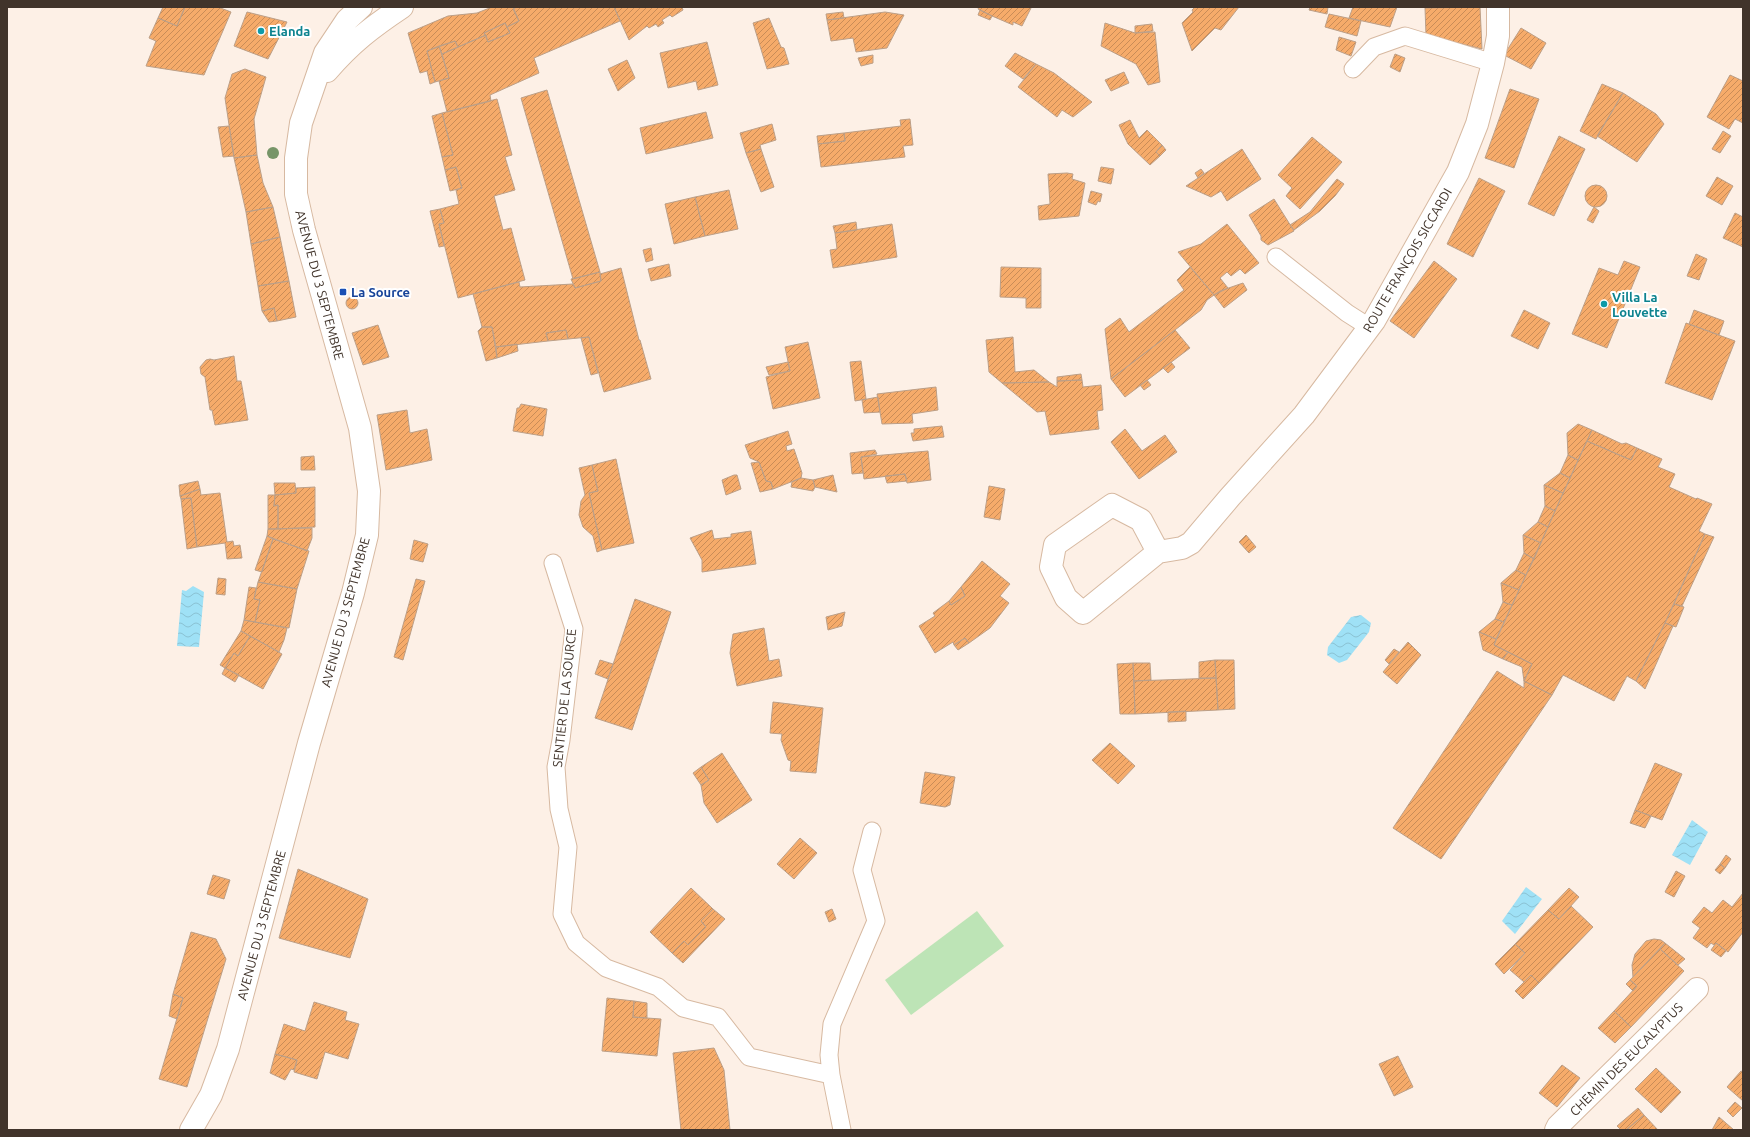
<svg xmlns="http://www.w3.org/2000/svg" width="1750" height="1137" viewBox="0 0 1750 1137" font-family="Ubuntu,sans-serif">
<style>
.pitch{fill:#bde4b6}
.water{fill:url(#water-waves)}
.building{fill:url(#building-hatch);stroke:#bc9f87}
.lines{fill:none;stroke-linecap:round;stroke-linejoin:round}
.lane-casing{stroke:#d7b9a1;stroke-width:19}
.street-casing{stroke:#d7b9a1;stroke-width:24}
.secondary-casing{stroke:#d7b9a1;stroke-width:24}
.lane{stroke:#fff;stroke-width:17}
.street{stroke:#fff;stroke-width:22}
.secondary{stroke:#fff;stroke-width:22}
.tree{fill:#779568}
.culture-dot{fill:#0f9aa8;stroke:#fff;stroke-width:1.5}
.transit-dot{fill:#1a4fb4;stroke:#fff;stroke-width:1.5}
.labels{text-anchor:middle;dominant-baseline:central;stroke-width:4;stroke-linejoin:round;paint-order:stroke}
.culture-label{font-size:13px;font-weight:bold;fill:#0d838f;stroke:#fff;text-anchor:start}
.street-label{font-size:13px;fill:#41342b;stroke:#fff}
.transit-label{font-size:13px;font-weight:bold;fill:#164399;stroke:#fff;text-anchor:start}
</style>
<defs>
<pattern id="water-waves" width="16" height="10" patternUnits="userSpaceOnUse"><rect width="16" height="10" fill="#9fe1f6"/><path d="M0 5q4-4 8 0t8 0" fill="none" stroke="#8ac2d3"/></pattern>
<pattern id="building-hatch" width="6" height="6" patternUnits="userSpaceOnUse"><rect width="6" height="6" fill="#f6ab6a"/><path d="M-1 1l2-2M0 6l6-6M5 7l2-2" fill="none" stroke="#c98c57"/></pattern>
</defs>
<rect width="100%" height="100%" fill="#fdf0e6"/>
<path class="pitch" d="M977,911L1004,946L911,1015L885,980Z"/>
<path class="water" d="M193,586L204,592L199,647L177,646L182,590L186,591Z
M1361,615L1371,623L1369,632L1347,660L1339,663L1327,655L1328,647L1351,617Z
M1692,820L1708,832L1690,865L1672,855Z
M1526,887L1542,899L1515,934L1502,921Z"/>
<path class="building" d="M163,7H185L177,26L158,18Z
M185,7H218L231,12L204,75L146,66L156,41L149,38L158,18L177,26Z
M492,7H513L519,21L507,27L505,23L484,33L486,35L458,47L455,41L427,51L435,82L430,84L427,71L420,73L408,33L448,16L477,13Z
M517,7H614L620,21L534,58L539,73L490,95L491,101L447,112L439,81L449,78L442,54L486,35L488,42L510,33L507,27L519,21L513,9Z
M614,7H682L683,10L672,17L670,15L662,20L664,23L658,27L656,24L649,28L647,26L629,40Z
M979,7H1028L1031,8L1022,26L1013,22V25L992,16L978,9Z
M1195,7H1239L1221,30L1215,28L1192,51L1182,23L1193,12L1192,10Z
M1310,7H1328L1327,14L1309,10Z
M1353,7H1397L1390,27L1349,18Z
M1480,7L1482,49L1426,35L1425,8Z
M980,10L992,16L990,20L978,15Z
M247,12L287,22L268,59L234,46Z
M843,12L844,18L827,20L826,14Z
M885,12L904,15L887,48L856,52L853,38L831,41L827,20Z
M1329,14L1361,21L1357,36L1325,27Z
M769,18L781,47L784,48L789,64L767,69L753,23Z
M505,23L510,33L488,42L484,33Z
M1105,23L1135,33L1155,32L1160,82L1148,85L1136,64L1101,46Z
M1152,24L1153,31L1135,33V26Z
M1521,28L1546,43L1531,69L1504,55Z
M1339,37L1356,42L1351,56L1336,50Z
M455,41L458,47L442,54L439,46Z
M707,42L718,85L698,90L696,81L668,88L660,53Z
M439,46L449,78L435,82L427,51Z
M1015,53L1036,64L1023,79L1005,66Z
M1395,54L1405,58L1400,72L1390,67Z
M873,55V63L861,66L858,58Z
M627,60L635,78L618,91L608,69Z
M1036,64L1054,73L1092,102L1073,117L1062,110L1057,117L1018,87Z
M245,69L266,77L254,119L257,155L234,158L225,98L232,74Z
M1124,72L1129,83L1111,91L1105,80Z
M1730,75L1743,81V123L1735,119L1729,129L1707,117Z
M1602,84L1623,93L1596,139L1580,131Z
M1510,89L1539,99L1514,168L1485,158Z
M547,90L600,272L573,279L521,98Z
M1623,93L1656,114L1664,124L1637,162L1597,136Z
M497,99L512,155L505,157L515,190L494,196L503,230L511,228L525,280L458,298L439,224L444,223L440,209L459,204L456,190L462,188L456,167L445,170L442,157L453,155L442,113Z
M706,112L713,138L646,154L640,128Z
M442,113L453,155L442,157L432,116Z
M910,119L913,145L903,146L905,157L821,167L818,144L845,141L844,133L901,126L900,120Z
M1130,120L1139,138L1147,130L1162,145L1156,152L1160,156L1150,165L1128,144L1119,125Z
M772,124L776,140L760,145L761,149L746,153L740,133Z
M229,126L234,156L223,157L218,127Z
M1723,131L1731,136L1720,153L1712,149Z
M844,133L845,141L818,144L817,136Z
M1559,136L1585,149L1554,216L1528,204Z
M1312,137L1342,162L1300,209L1286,196L1292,188L1278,175Z
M1162,145L1166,150L1160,156L1156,152Z
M761,149L774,187L761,192L746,153Z
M1242,149L1261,179L1227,201L1221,191L1211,197L1186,186Z
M257,155L263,183L273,207L246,212L234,158Z
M456,167L462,188L450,191L445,170Z
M1101,167L1114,169L1111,184L1098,181Z
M1201,169L1204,173L1198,178L1195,173Z
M1067,173L1073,174L1072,179L1085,183L1079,216L1039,220L1038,206L1050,204L1048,174Z
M1717,177L1733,186L1722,205L1706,196Z
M1479,178L1505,191L1473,257L1447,244Z
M1337,179L1344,184L1335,196L1320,211L1294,230L1290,225L1310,212Z
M1585 196a11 11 0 1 1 22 0a11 11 0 1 1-22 0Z
M729,190L738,229L705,236L695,197Z
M1091,191L1102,194L1100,202L1098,201L1096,205L1088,202Z
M695,197L705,236L674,244L665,204Z
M1274,199L1294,231L1268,245L1261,240V236L1249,215Z
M273,207L280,237L251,244L246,212Z
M1594,207L1599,211L1593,223L1587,220Z
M440,209L444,223L439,224L444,246L439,247L430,211Z
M1735,213L1743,217V247L1723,238Z
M856,222L857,230L835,233L833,226Z
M892,224L897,257L833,268L830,250L837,249L835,233Z
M1227,224L1259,263L1245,274L1240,269L1231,276L1227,272L1220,278L1228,288L1214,295L1178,252L1201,244Z
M280,237L289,281L258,286L251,244Z
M651,248L653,260L646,262L643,250Z
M1696,254L1707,259L1699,280L1687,276Z
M1434,261L1457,279L1414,338L1390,321Z
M1624,261L1640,267L1607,348L1572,334L1599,268L1618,275Z
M669,264L671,276L651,281L648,269Z
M1001,267L1041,268V308H1026V298L1000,297Z
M1190,267L1214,295L1207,300L1201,310L1111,379L1105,329L1120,318L1129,332L1184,290L1177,280Z
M621,268L639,340H640L651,379L604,392L589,337L568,339L566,330L546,333L548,341L496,347L492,327H482L473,294L519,282L520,287L573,284L575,288L601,281L600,274Z
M600,272L601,281L575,288L571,279Z
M289,281L296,317L277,321L274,308L262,311L258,286Z
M1243,283L1247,290L1224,308L1214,295L1220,291Z
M346 303a6 6 0 1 1 12 0a6 6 0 1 1-12 0Z
M274,308L277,321L269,322L262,311Z
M1524,310L1550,323L1538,349L1511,336Z
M1694,310L1724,321L1719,335L1689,324Z
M1686,323L1735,341L1712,400L1665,383Z
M378,325L389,357L363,365L352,333Z
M482,327H492L497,358L486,361L478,331Z
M566,330L568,339L548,341L546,333Z
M1175,330L1190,348L1125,397L1111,379Z
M589,337L598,373L591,375L581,338Z
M1013,337L1015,372L1034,370L1049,382L1002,383L989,372L986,340Z
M808,342L820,398L773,409L766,377L790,371L785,347Z
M517,344L518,351L497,358L496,347Z
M234,356L237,381H241L248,420L215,425L212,410H210L205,377L201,374L200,367L206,360L210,359L214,360Z
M861,361L866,399L855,401L850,362Z
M788,362L790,371L769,375L766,367Z
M1171,362L1175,367L1168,373L1163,368Z
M1081,374L1082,380L1057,381V377Z
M1082,380L1083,387L1101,385L1103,410L1097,411L1099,429L1050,435L1045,411L1037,412L1002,383L1049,382L1057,387V381Z
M1147,380L1151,385L1144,390L1140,385Z
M936,387L938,410L912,414L913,423L882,424L877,394Z
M878,397L880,412L864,413L862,400Z
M521,404L547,409L543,436L513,431L517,408H519Z
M407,410L410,433L427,429L432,460L386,470L377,415Z
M1578,424L1592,430L1578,460L1568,455L1567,433Z
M942,426L944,437L913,441L911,433H914V429Z
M1125,429L1142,451L1165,435L1177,452L1139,479L1111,442Z
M1592,430L1622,444L1626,443L1637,448L1631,460L1587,441Z
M788,431L792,444L786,446L787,451L794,449L802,473L801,478L773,489L771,482L766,481L759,462L750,458L745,445Z
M1587,441L1631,460L1637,448L1662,459L1658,467L1675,474L1669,487L1696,499L1697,498L1712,504L1699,531L1705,534L1665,623L1636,681L1627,676L1614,701L1563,675L1552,695L1524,681L1532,664L1494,645Z
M875,450L877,454L861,457L863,473L852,474L850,453Z
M928,451L931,480L907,483L905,474L864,479L861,457Z
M1568,455L1578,460L1570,478L1560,473Z
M314,456L315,470H301V457Z
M616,459L634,543L602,550L589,493L598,491L592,465Z
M759,462L766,481L771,482L773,489L760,492L751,463Z
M592,465L598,491L589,493L602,550L597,552L593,536L583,527L579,515L581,501L585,495L579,468Z
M1560,473L1570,478L1563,493L1544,485Z
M905,474L907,481L887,483L885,476Z
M734,475H737L741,489L726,495L722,480Z
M833,475L837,492L815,487L813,480Z
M801,478L813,480L815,487L813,491L791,487L792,482Z
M198,481L200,489L180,496L179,485Z
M274,483H295L296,493L275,495Z
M1544,485L1563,493L1555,511L1545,506Z
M989,486L1005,489L1000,520L984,517Z
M315,487V527L278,529V505L274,506L275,495L296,493V488Z
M200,489L201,495L220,493L227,542L233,541L234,546L240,545L242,558L227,559L225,543L197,547L191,498L181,499L180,496Z
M268,495H275L274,506L278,505V529H268Z
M191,498L197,547L187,549L181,499Z
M1545,506L1555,511L1548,527L1538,522Z
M1538,522L1548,527L1541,543L1523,535Z
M312,528V538L307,551L267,536L268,529Z
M712,530L714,539L731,537V534L751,531L756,564L702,572V560L690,538Z
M1705,534L1714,537L1682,606L1674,604Z
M1246,535L1256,547L1249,553L1239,542Z
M1523,535L1541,543L1534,559L1524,553Z
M267,536L273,539L262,572L255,570Z
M273,539L309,551L297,589L258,582Z
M414,540L428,544L423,562L410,559Z
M1524,553L1534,559L1526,575L1516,570Z
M982,561L1010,584L1000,596L1009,603L990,628L969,643L965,638L954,645L953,642L935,653L919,626L935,616L933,613L949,601L951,605L965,596L961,587Z
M1516,570L1526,575L1519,590L1501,583Z
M218,578L226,579L225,595L216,594Z
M416,579L425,581L403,660L394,657Z
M258,582L297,589L289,628L255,622L260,600L254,599Z
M1501,583L1519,590L1512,605L1503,602Z
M249,587L256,588L254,599L260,600L255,622L244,620Z
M961,587L965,596L951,605L949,601Z
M635,599L671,612L632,730L595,718Z
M1503,602L1512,605L1504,622L1495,619Z
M1674,604L1684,607L1676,627L1665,623Z
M845,612L842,626L828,630L826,617Z
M1495,619L1504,622L1496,639L1479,632Z
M244,620L287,628L284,640L279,652L241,631Z
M1665,623L1673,626L1645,689L1636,681Z
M764,628L769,661L779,659L782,676L737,686L730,653L733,634Z
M241,631L250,636L238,656L234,653L225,668L220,665Z
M1479,632L1496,639L1494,645L1508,652L1503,659L1483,650Z
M250,636L282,654L263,689L225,668L234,653L238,656Z
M965,638L969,643L958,650L954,645Z
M1408,642L1421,655L1397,684L1383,672Z
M1394,649L1399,652L1389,664L1385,660Z
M1508,652L1532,664L1524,681L1522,667L1503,659Z
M600,660L613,664L608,679L595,674Z
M1215,660H1234L1235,709L1218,710Z
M1215,660L1216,678H1199V662Z
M1133,663H1150L1151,680L1134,681Z
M1133,663L1135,714H1120L1117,664Z
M225,668L239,675L235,682L222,674Z
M1497,671L1524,688V681L1552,695L1441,859L1393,828Z
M1216,678L1218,710L1135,714L1134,681Z
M773,702L823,708L816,773L790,771L791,761L788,760L781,740L782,734L770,733Z
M1186,711V721L1168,722V712Z
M1110,743L1135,766L1118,784L1092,760Z
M722,753L752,800L717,823L704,803L701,785L709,780L701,767Z
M1655,763L1682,774L1662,820L1635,810Z
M701,767L709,780L701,785L693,773Z
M925,772L955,777L950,805L945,807L920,803Z
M1635,810L1651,816L1645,828L1630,823Z
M800,838L817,853L794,879L777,864Z
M1726,855L1731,859L1725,868L1720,864Z
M1720,864L1725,868L1720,874L1715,870Z
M298,869L368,899L350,958L279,938Z
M1676,871L1685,876L1674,897L1665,892Z
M213,875L230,880L224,899L207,894Z
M691,888L713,909L701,921L706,927L688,945L684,941L672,953L650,932Z
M1569,888L1579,897L1559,919L1548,910Z
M1743,893V932L1728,952L1716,943L1714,945L1711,943L1707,948L1693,938L1700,928L1692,922L1704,907L1712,913L1723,900L1732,907Z
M1571,906L1593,927L1539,983L1531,975L1524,982L1510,970L1525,953L1515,944L1548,910L1559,919Z
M713,909L725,919L683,963L672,953L684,941L688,945L706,927L701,921Z
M832,909L836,919L829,922L825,912Z
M191,932L216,939L226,959L187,1087L159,1079L183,998L173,994Z
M1654,939L1661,940L1665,943L1633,977L1632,965L1635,954L1646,941Z
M1665,943L1685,959L1678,965L1660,949Z
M1716,943L1726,951L1721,957L1711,950Z
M1515,944L1525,953L1504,974L1495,964Z
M1660,949L1684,971L1631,1027L1614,1011L1637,986L1630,980Z
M1531,975L1539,983L1523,999L1515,991Z
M1630,980L1637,986L1633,991L1626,984Z
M173,994L183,998L177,1019L169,1016Z
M607,998L634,1001L633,1017L661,1019L657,1056L602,1051Z
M634,1001L647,1003V1018L633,1017Z
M314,1002L347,1012L345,1020L359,1024L348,1059L325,1052L317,1079L294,1072L297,1060L275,1054L284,1024L305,1031Z
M1614,1011L1631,1027L1615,1043L1598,1028Z
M714,1048L724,1070L730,1130H681L673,1053Z
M275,1054L297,1060L294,1070L291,1069L285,1080L270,1073Z
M1398,1056L1413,1087L1394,1096L1379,1064Z
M1562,1065L1580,1078L1557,1107L1539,1093Z
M1656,1068L1681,1092L1661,1113L1635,1089Z
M1741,1071L1743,1072V1101L1727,1087Z
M1735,1102L1742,1108L1733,1117L1727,1111Z
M1638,1108L1644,1115L1626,1130H1621L1617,1126Z
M1644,1115L1658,1130H1626Z
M1719,1117L1734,1130H1712Z"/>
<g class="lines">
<g class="lane-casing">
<path id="lane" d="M1353,69L1374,47L1405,36L1493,63
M1276,257L1347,313L1369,327
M553,563L574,629L561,740L556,767L559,809L568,847L562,914L576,943L606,968L658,987L683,1008L718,1017L749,1057L831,1075
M842,1130L831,1075L829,1055L832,1024L876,921L862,870L872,831"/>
</g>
<g class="street-casing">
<path id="street" d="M1158,552L1141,520L1112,505L1055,545L1051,567L1066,598L1083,613L1158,552L1182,548L1191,543L1230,497L1304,415L1374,321L1458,172L1477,124L1493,63L1498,36V7
M1556,1130L1558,1126L1697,989"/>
</g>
<g class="secondary-casing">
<path id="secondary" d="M327,71C351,43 372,27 402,7
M191,1130L211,1095L228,1049L309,743L353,593L367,535L369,491L360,428L304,230L296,194V158L301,123L325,53L347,20L361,7"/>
</g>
<use href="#lane" class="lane"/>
<use href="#street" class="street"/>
<use href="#secondary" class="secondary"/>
</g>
<circle class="tree" cx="273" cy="153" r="6"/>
<g class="culture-dot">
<circle cx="261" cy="31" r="4"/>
<circle cx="1604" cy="304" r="4"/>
</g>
<rect class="transit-dot" x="339" y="288" width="8" height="8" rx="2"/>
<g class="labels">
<g class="culture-label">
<text x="269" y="31">Elanda</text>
<text x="1612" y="297">Villa La<tspan x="1612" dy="15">Louvette</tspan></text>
</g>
<g class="street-label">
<text transform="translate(1407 260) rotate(-60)">ROUTE FRANÇOIS SICCARDI</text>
<text transform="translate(320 285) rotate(75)">AVENUE DU 3 SEPTEMBRE</text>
<text transform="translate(345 612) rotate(-75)">AVENUE DU 3 SEPTEMBRE</text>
<text transform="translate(564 698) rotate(-84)">SENTIER DE LA SOURCE</text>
<text transform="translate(261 925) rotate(-75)">AVENUE DU 3 SEPTEMBRE</text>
<text transform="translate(1626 1059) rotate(-45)">CHEMIN DES EUCALYPTUS</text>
</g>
<g class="transit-label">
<text x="351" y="292">La Source</text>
</g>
</g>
<rect width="1750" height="1137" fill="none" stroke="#41342b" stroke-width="16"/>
</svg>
